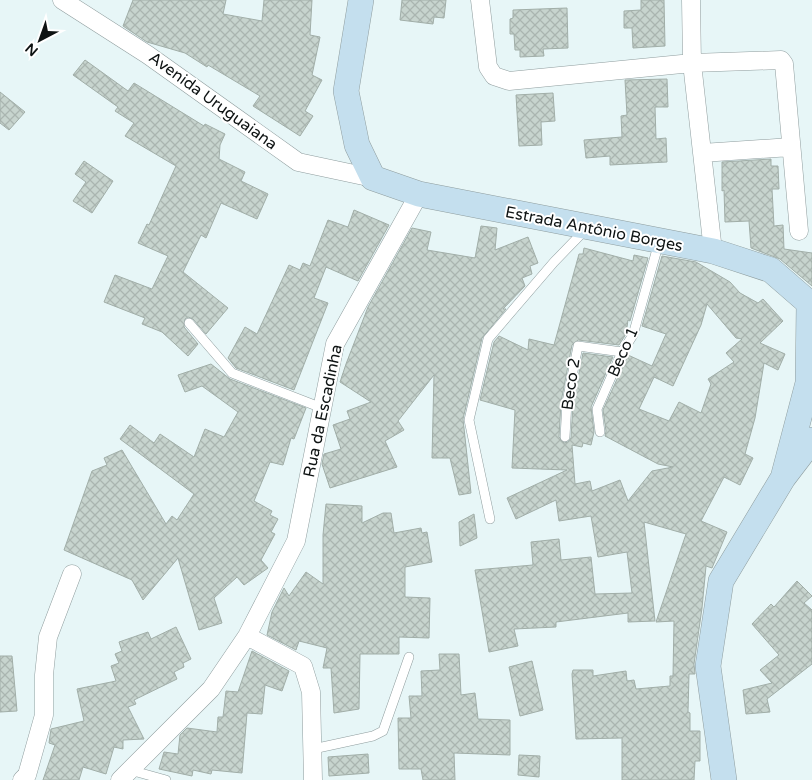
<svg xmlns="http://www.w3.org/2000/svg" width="812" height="780" viewBox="0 0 812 780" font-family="'Varela Round',sans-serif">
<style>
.building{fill:url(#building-cross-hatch);stroke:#a1aea8;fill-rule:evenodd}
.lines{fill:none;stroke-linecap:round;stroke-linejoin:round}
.lane-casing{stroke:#8f9d9e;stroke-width:10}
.street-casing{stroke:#8f9d9e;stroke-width:19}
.secondary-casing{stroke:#8f9d9e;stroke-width:26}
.lane{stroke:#fff;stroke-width:9}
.street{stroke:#fff;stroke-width:18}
.secondary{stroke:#c4dfee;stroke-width:25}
.labels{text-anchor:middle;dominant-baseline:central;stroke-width:4;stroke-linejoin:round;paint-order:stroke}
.street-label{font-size:16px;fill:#0e1313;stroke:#fff}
</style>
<defs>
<pattern id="building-cross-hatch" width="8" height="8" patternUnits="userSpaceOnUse" patternTransform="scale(1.25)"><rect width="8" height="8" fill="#c7d4ce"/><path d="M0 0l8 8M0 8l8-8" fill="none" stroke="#aab5b0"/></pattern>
</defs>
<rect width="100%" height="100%" fill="#e7f6f7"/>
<path class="building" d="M133,0H226L223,14L262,21L264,0H312L310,35L320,37L312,75L322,80L305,111L313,116L300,136L253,106L260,96L208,65L207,67L185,53L147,42L123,26Z
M402,0H446L444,18L434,17L433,24L400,20Z
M641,0H664L665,46L633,48L632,28H624V11L641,10Z
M567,8L568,48L543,49L544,56L520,57V50H515L514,34H510V19L513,18V10Z
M85,60L128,91L134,83L204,126L205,124L225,134L220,145L219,159L245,172L241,181L268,194L257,219L221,203L206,238L201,235L183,272L228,308L206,334L193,319L188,317L185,319L184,327L198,344L188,356L162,332L142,324L145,318L104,302L115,275L152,289L168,256L138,243L147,224L149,225L176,166L125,136L134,123L115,111L118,107L73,75Z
M667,79L668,107H655L656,139L666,138L667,162L610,165V156L586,158L584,140L622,137L621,116L627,115L625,80Z
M0,92L25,112L9,130L0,123Z
M553,93L555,121L541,122L542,145L519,146L516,95Z
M771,159V166H778L779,189H772L774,226L783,225L784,249L812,253V286L780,259L751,248L749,221L725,222L724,190L722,191V162Z
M84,161L113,181L92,213L73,201L86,182L75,174Z
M354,210L389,225L358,281L326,267L314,298L328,303L294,390L236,368L228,358L245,327L257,334L289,265L300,270L303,263L310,266L328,220L348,227Z
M481,226L497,228L495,250L528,237L538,263L530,266L532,274L522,278L525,286L503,309H506L482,338L463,419L471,493L459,495L450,458H432L434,375L398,421L404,430L385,441L397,467L330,488L322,464L324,454L341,449L333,425L350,419L347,411L371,402L340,382L346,364L368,307L412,228L431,232L427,250L475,258Z
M584,248L633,261L634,255L648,258L630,321L628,320L626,334L619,345L578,340L572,345L561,402L559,437L564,443L568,442L571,438L573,403L583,353L613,357L591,407L594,432L591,445L583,443L582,447L572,445L575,484L590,481L592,491L620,480L628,501L652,471L673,467L658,464L605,436L606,431L603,410L628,355L652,366L666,334L642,326L662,256L696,262L730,282L740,293L758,303L763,299L783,321L760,343L785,354L778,370L764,363L755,418L745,454L753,458L740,485L724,477L701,521L727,532L712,568L706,566L702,608L694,664L695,674H689L688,712L690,713V731H700V761H695L694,780H622V738L576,739L572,674L573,670H593V676L626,671L627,681L634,680L636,689L670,686V676H673L674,621L656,622L686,534L644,522L655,621L628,622V613L556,622V627L514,629L518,646L489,652L475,570L533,565L531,542L559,539L561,560L591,557L595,594L632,593L627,552L598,557L591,516L559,521L556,500L516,519L507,498L567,470L512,468L515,410L480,400L494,342L499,336L528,350L529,339L554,345L579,254H583ZM707,304L736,338L742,339L726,353L734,362L708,379L711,384L701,413L679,402L669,421L639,409L654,377L673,386L701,325Z
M211,364L230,379L306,408L294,439L291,438L283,465L270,462L254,501L272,511L270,515L278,519L271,532L275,534L261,560L268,568L244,585L237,577L214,598L222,623L199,630L178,558L143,600L132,580L64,550L92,471L107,465L104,458L122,450L166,524L172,516L177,520L194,494L120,439L130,425L154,443L160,434L194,457L205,429L224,437L238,412L202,386L185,392L178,375Z
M326,504L362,506V523L383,513H391L394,533L421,528L422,533L427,532L432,562L405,567V597L430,598L429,638L399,637V654H360L359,709L334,713L331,668H323L327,648L299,641L296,650L267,635L272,612L284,588L289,596L306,572L323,584V535Z
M474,514L477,538L460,546L459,522Z
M797,581L812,596L804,603L812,610V664L767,699L770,712L746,714L743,690L772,683L760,670L779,655L752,624L771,604L774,607Z
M176,627L191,659L183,663L184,667L174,672L177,679L134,700L136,704L128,707L144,739L123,740V749L114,747L106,774L83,767L79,780H43L55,745L49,743L51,729L84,721L77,689L116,681L111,666L119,663L115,654L122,651L119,642L148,632L151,639Z
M252,651L289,671L282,691L265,685L262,714L247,713L242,773L212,770L211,774L193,770L192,776L159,769L164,752L178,754L180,735L187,728L217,732L218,717H223L226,691L238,692Z
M439,654H459L461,695L475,693L478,719L510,720V755L454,753L455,780H423L421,769H399L398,718H411L409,696H422L421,671L440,670Z
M0,656H12L17,711L0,712Z
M532,661L543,710L520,716L509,667Z
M368,754L369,773L329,776L328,757Z
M519,755L540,756L539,777L518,775Z"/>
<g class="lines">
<g class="lane-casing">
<path id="lane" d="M189,323L232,373L322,408
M600,432L597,409L622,352L633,335L659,242
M565,437L567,402L578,346L622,352
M490,519L469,420L488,339L554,262L586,229
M313,749L373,736L383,731L409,657
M130,770L166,780"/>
</g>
<g class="street-casing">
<path id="street" d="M62,0L148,55L298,162L373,178
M480,0L488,67L494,76L509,81L692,63L781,60L784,64L799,231
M691,0L692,63L713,251
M702,153L791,147
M247,636L303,666L311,692L313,780
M22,780L27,775L44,715V675L48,637L72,574
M120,780L211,689L247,636L296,541L335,344L419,194"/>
</g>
<g class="secondary-casing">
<path id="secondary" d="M361,0L346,91L357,145L373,178L419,194L713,251L771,270L809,303L808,383L783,478
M724,780L708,666L721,581L783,478L812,440"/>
</g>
<use href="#lane" class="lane"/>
<use href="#street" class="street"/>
<use href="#secondary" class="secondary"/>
</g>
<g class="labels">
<g class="street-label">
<text transform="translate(213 101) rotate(36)">Avenida Uruguaiana</text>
<text transform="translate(594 229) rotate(11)">Estrada Antônio Borges</text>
<text transform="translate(623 352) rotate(-66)">Beco 1</text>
<text transform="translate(571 384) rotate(-82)">Beco 2</text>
<text transform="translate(323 411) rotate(-78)">Rua da Escadinha</text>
</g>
</g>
<g transform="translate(40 40) rotate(221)" stroke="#ffffff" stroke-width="4" paint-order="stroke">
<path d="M0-4L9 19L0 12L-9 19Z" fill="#0e1313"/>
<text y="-8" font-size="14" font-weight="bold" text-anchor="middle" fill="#0e1313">N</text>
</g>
</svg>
